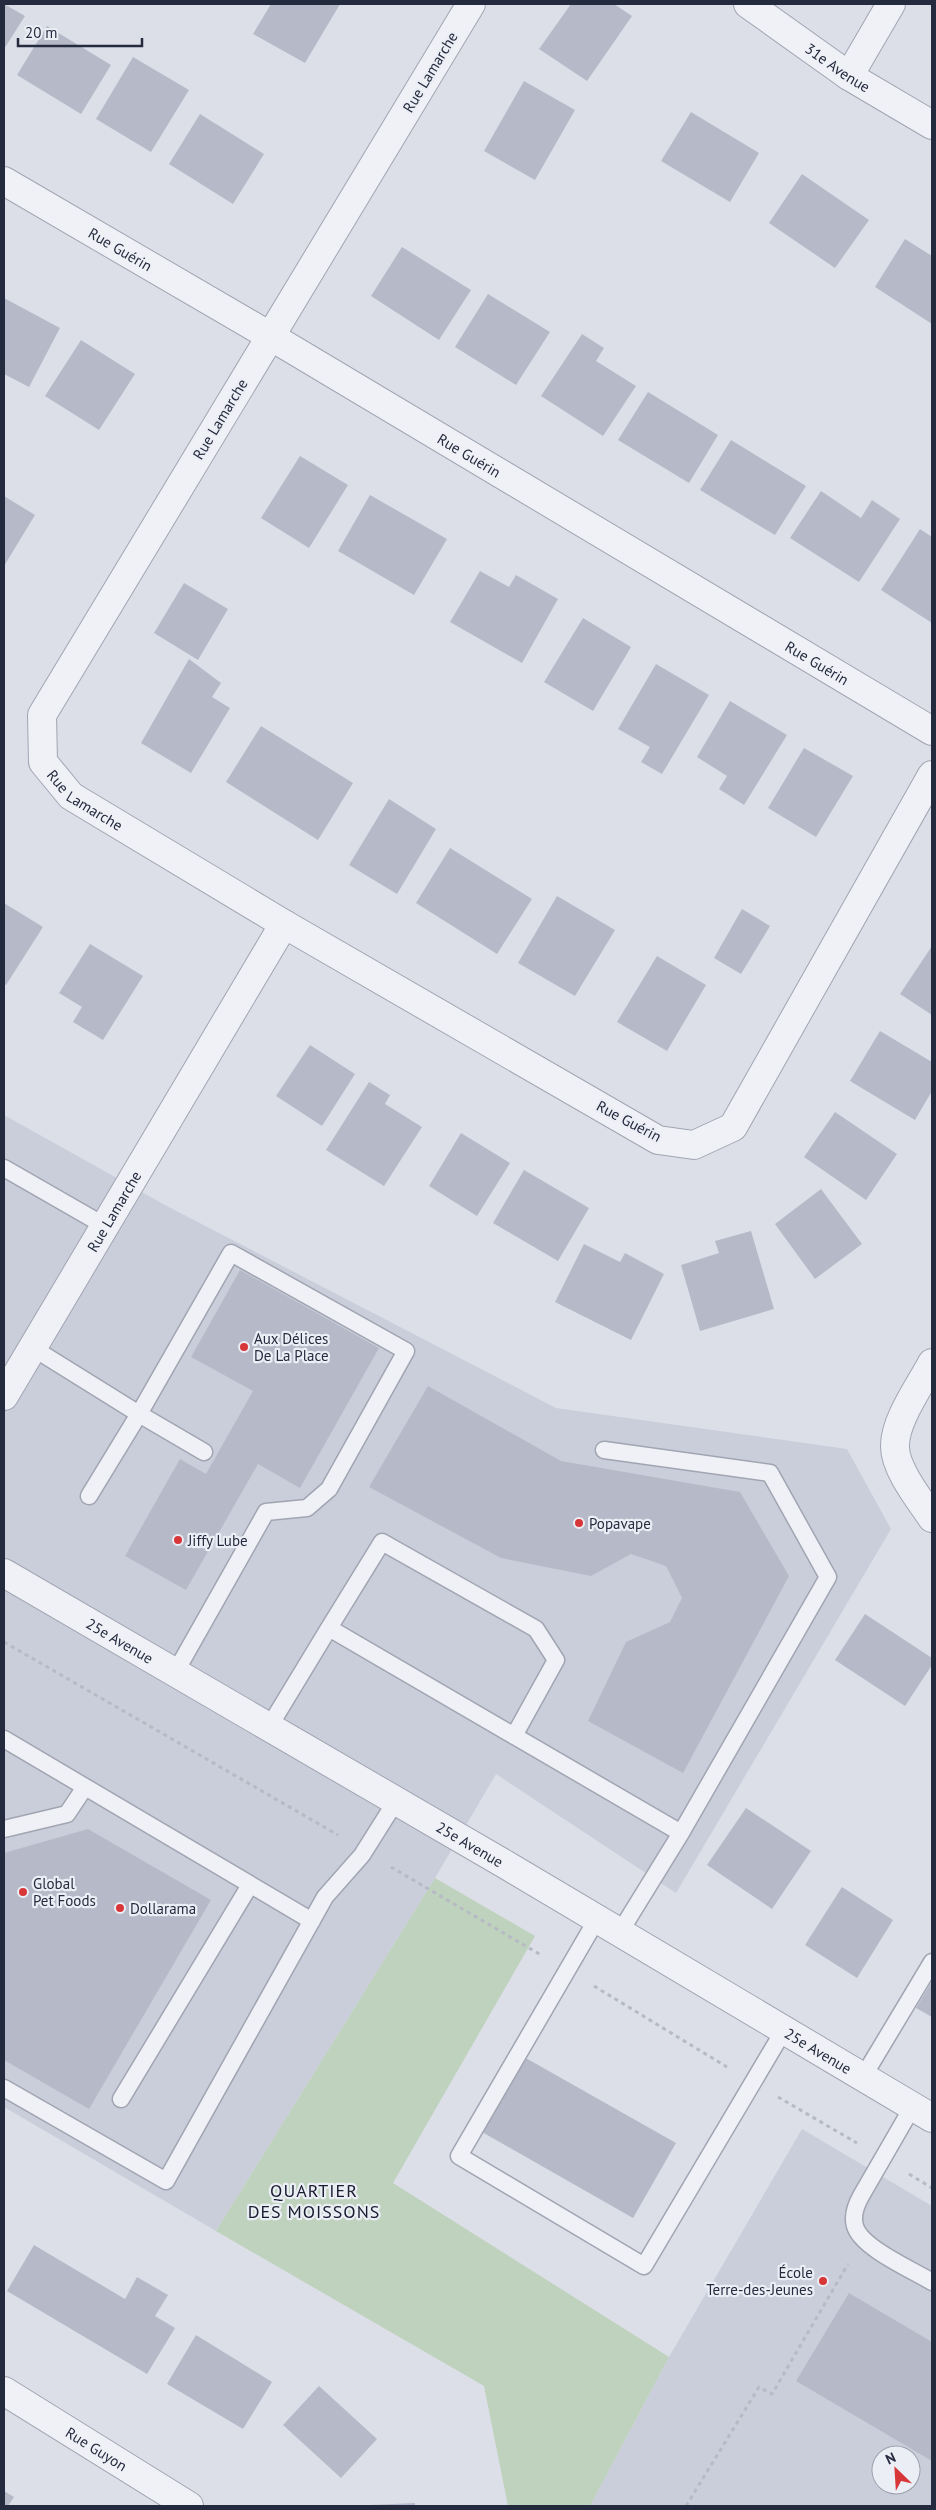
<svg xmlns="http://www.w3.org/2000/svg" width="936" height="2510" viewBox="0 0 936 2510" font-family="'PT Sans',sans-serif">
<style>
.built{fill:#caceda;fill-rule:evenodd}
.green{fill:#bfd2bd}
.building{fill:#b6bac8}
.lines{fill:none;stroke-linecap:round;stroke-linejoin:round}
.service-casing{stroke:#a1a5b2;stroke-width:19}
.minor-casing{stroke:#a1a5b2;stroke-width:30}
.tertiary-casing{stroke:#a1a5b2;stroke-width:30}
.path{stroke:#b6bac3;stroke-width:3;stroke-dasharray:4 4;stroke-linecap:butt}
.service{stroke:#eff1f6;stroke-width:16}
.minor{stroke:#eff1f6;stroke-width:28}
.tertiary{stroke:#eff1f6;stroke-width:28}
.poi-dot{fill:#d73739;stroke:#eceef5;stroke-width:2}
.labels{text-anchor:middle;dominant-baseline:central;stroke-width:4.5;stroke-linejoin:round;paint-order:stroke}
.street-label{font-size:15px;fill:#252b3f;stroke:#eceef5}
.poi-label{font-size:15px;fill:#252b3f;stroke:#eceef5;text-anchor:start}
.quarter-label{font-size:18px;letter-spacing:1px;fill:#181c2f;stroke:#eceef5}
</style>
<rect width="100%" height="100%" fill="#dcdfe8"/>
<path class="built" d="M4,1115L165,1205L556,1408L847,1449L891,1529L676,1893L496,1774L435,1878L216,2231L4,2107Z
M802,2129L932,2206V2506H590L669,2357ZM881,2455H911V2485H881Z"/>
<path class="green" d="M435,1878L535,1936L393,2183L669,2357L590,2506H508L484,2386L216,2231Z"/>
<path class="building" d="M4,4L25,16L4,49Z
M271,4H340L305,63L253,34Z
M571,4H614L632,16L587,81L539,49Z
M47,26L111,65L81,114L17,75Z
M133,57L189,90L151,152L96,119Z
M524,81L575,110L535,180L484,151Z
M691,112L759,153L730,202L661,161Z
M200,114L264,154L233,204L169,164Z
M802,174L869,220L835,268L769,223Z
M905,239L932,256V324L875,287Z
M402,247L471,290L439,340L371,296Z
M488,294L550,332L516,385L455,347Z
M4,298L60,328L29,387L4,374Z
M582,334L604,348L596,361L636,386L603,436L541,396Z
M81,340L135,374L99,430L45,396Z
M648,392L718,435L689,483L618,440Z
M731,440L806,486L775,535L700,490Z
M300,456L348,485L309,548L261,518Z
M821,491L861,518L872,500L900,519L859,582L790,538Z
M370,495L447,539L414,595L338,551Z
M4,496L35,515L4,566Z
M920,529L932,537V623L881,590Z
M480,571L509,587L516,575L558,599L522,663L450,622Z
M184,583L228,609L198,660L154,633Z
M583,618L631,647L593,711L544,682Z
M189,659L221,683L212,697L230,708L191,773L141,743Z
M656,664L709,695L662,774L641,762L650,747L618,729Z
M730,701L787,735L744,805L719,789L727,776L697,757Z
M261,726L353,783L318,840L226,782Z
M804,748L853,776L816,837L768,808Z
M389,799L436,829L397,894L349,865Z
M450,848L532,899L497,954L416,903Z
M557,896L615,930L575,996L518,963Z
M4,903L43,927L6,985L4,984Z
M742,909L770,926L741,974L714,958Z
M90,944L143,976L103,1040L73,1022L82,1007L59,993Z
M932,946V1015L900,994Z
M657,956L706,985L667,1051L617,1022Z
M880,1031L932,1062V1091L915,1120L850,1081Z
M310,1045L355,1074L322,1126L276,1096Z
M369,1082L390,1095L385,1104L422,1127L384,1186L326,1150Z
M835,1112L897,1154L866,1200L804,1157Z
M461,1133L510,1163L477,1216L429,1186Z
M524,1170L589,1208L558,1261L493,1223Z
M821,1189L862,1244L815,1279L775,1224Z
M751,1231L774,1309L700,1331L681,1265L719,1253L715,1241Z
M584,1244L620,1262L625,1253L664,1274L631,1340L555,1302Z
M240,1270L379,1348L300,1488L258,1464L186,1590L125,1556L180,1459L206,1474L253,1391L191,1357Z
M428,1386L561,1461L740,1492L789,1576L683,1773L588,1721L626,1642L670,1622L682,1598L666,1566L631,1554L591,1576L501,1558L369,1487Z
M865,1614L932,1658V1665L905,1706L835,1660Z
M746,1808L811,1851L772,1909L707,1865Z
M88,1829L211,1900L89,2109L4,2060V1853Z
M842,1887L893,1920L857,1978L805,1945Z
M932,1981V2017L916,2008Z
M524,2057L676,2143L633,2218L482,2132Z
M34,2245L125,2299L137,2277L168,2295L155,2316L175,2328L147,2374L7,2291Z
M849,2293L932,2342V2461L796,2381Z
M196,2335L272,2382L243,2429L167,2384Z
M319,2386L377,2439L341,2478L283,2425Z
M4,2491L14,2497L8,2506H4Z
M415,2503V2506H370V2505Z"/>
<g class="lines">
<g class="service-casing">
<path id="service" d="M4,1168L105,1226
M33,1348L139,1414L231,1253L406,1351L329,1489L307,1508L266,1512L175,1673
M604,1450L770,1473L828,1577L681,1833
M89,1496L139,1414L204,1452
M329,1628L382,1542L536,1629L556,1660L514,1736
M269,1727L329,1628L681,1833L620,1932
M4,1739L312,1921
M4,1829L67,1814L85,1787
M597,1919L459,2156L644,2266L784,2030
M863,2077L932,1962
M4,2088L166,2181L325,1897L362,1855L396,1801
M121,2099L250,1885
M913,2106L861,2196C856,2205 852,2216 855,2226C861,2248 913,2270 932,2282"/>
</g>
<g class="minor-casing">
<g id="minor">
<path id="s1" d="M471,4L42,715L43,762L71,796L284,924L658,1140L694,1145L733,1127L932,775"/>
<path id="s2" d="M748,4L849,76L932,125"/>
<path d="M849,76L891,4"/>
<path id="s3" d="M4,181L270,336L932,731"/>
<path d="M932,1363C920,1386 894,1421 895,1447C895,1469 920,1500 932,1518"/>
<path id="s4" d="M4,1396L284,924"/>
<path id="s5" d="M4,2391L189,2506"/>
</g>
</g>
<g class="tertiary-casing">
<g id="tertiary">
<path id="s6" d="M4,1573L508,1866L932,2118"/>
</g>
</g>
<path class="path" d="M4,1642L338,1835
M391,1867L541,1955
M594,1986L727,2067
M778,2097L857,2143
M909,2174L932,2188
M686,2506L759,2387L772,2394L848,2264"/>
<use href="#service" class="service"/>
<use href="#minor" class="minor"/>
<use href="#tertiary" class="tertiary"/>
</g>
<g class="poi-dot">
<circle cx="244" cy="1347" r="5"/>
<circle cx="579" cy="1523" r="5"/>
<circle cx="178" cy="1540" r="5"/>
<circle cx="23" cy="1892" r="5"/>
<circle cx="120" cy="1908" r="5"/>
<circle cx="823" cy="2281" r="5"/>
</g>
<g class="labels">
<g class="street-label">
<text stroke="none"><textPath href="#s2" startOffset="110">31e Avenue</textPath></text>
<text transform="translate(430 72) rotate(-59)">Rue Lamarche</text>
<text stroke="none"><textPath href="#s3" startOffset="135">Rue Guérin</textPath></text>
<text transform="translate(220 419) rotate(-59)">Rue Lamarche</text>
<text stroke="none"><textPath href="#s3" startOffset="540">Rue Guérin</textPath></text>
<text stroke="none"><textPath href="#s3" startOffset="945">Rue Guérin</textPath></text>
<text stroke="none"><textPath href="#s1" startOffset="935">Rue Lamarche</textPath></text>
<text transform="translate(629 1121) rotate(28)">Rue Guérin</text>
<text stroke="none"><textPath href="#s4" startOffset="215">Rue Lamarche</textPath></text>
<text stroke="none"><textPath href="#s6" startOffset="134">25e Avenue</textPath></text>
<text stroke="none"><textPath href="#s6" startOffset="539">25e Avenue</textPath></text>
<text stroke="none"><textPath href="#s6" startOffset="944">25e Avenue</textPath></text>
<text stroke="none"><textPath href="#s5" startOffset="109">Rue Guyon</textPath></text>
</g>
<g class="poi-label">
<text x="254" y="1338">Aux Délices<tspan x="254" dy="17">De La Place</tspan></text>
<text x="589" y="1523">Popavape</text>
<text x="188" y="1540">Jiffy Lube</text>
<text x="33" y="1883">Global<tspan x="33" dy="17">Pet Foods</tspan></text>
<text x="130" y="1908">Dollarama</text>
<text x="813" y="2272" text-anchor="end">École<tspan x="813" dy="17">Terre-des-Jeunes</tspan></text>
</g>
<g class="quarter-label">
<text x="314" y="2190">QUARTIER<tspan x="314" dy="21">DES MOISSONS</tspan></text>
</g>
</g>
<rect width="936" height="2510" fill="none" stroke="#252b3f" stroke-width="10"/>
<g transform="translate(896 2470) rotate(335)"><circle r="24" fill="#eceef5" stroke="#9ca0ac"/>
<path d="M0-4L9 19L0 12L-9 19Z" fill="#d73739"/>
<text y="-8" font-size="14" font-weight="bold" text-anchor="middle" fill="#252b3f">N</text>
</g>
<path d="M18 38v8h124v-8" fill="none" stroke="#252b3f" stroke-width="2.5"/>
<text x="25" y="38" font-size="15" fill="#252b3f" stroke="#eceef5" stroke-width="4" paint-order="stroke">20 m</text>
</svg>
